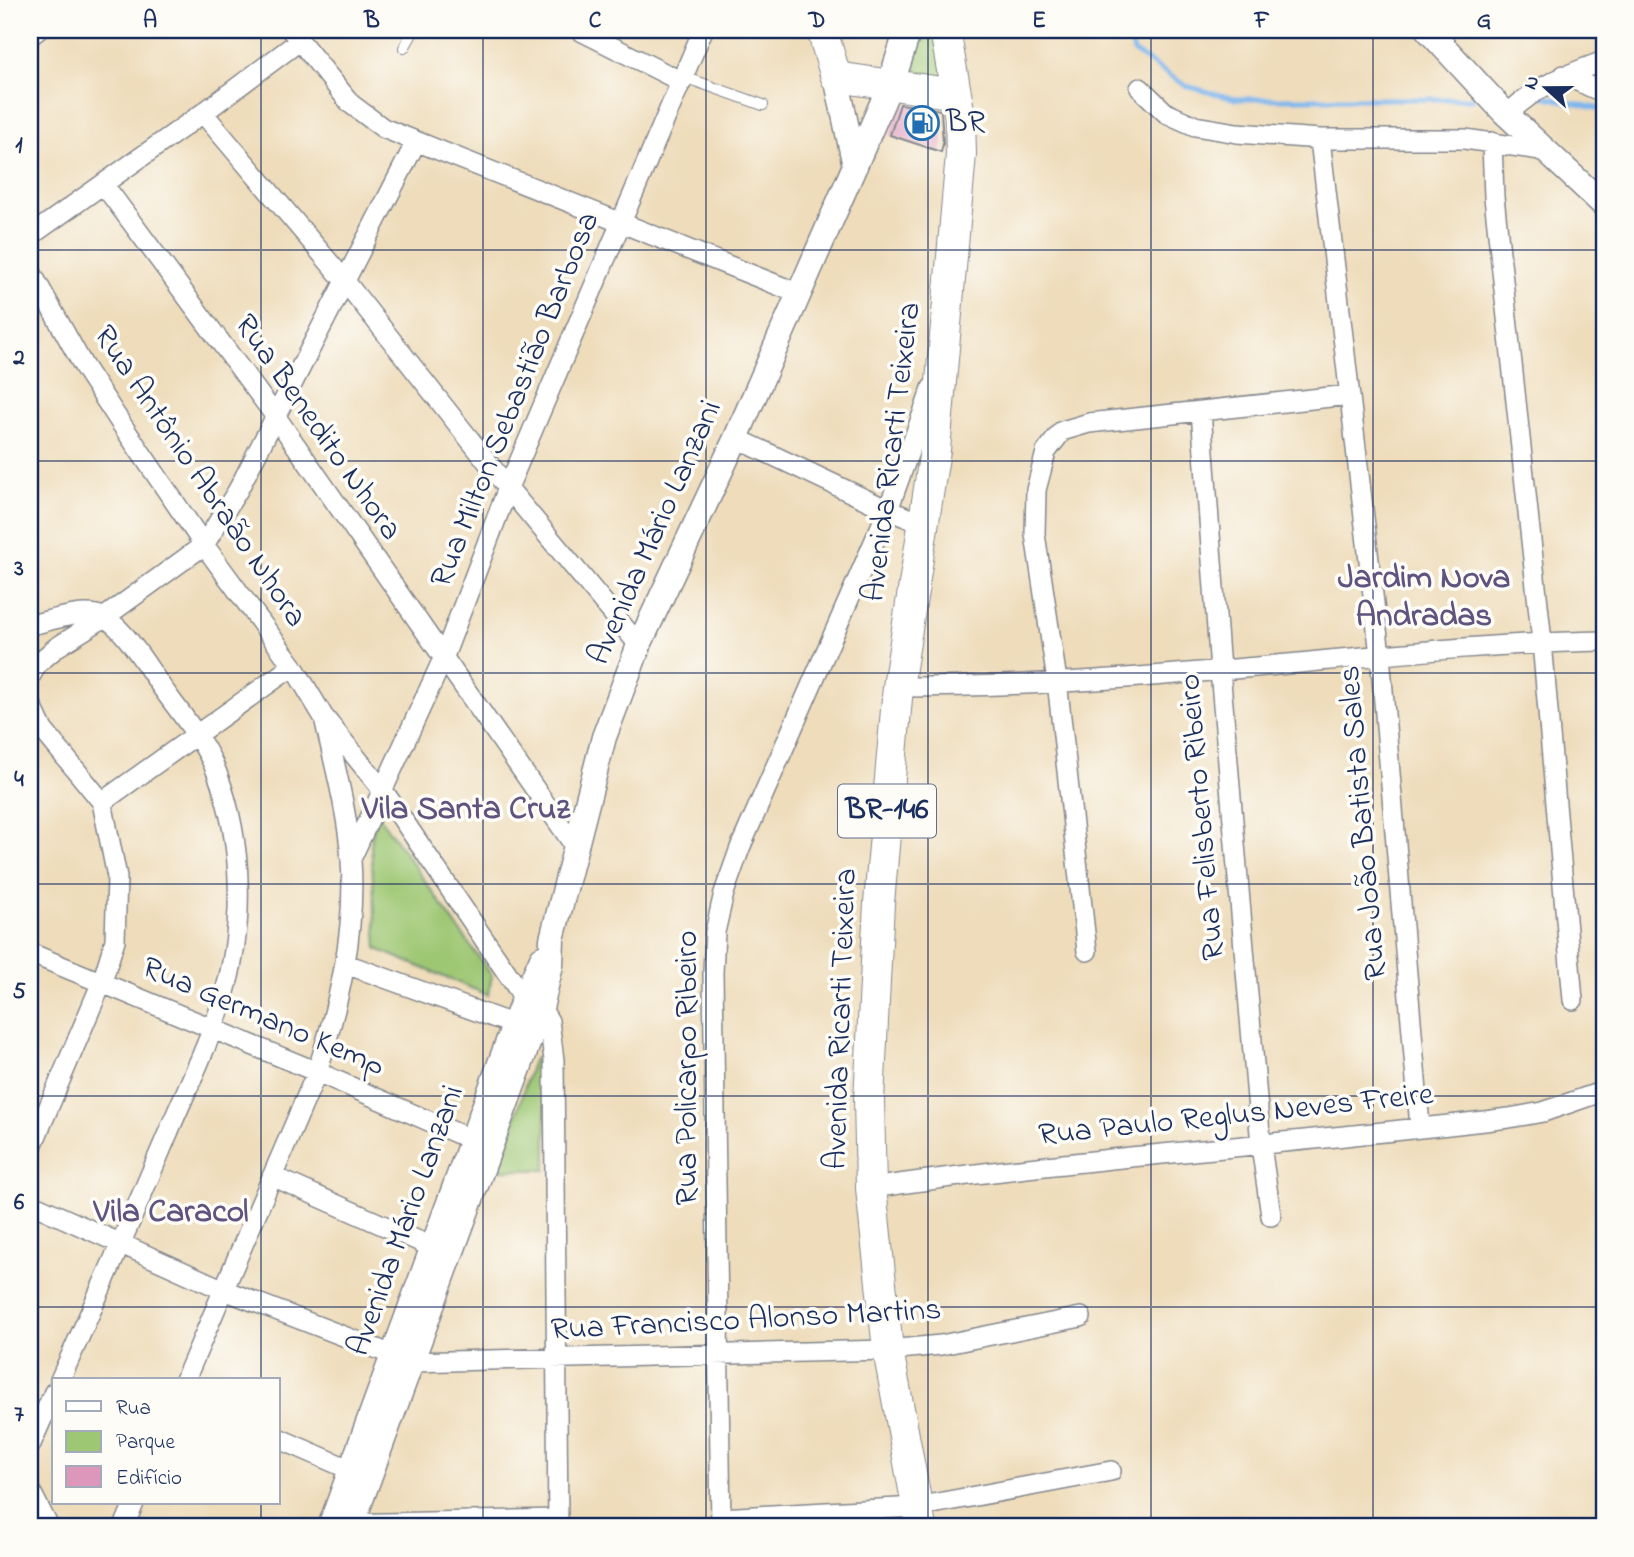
<svg xmlns="http://www.w3.org/2000/svg" width="1634" height="1557" viewBox="0 0 1634 1557" font-family="'Indie Flower',sans-serif">
<style>
.green{fill:#9ec773;stroke:#5c7b68;stroke-width:2}
.lines{fill:none;stroke-linecap:round;stroke-linejoin:round}
.stream{stroke:#7db5ed;stroke-width:5}
.building{fill:#dd97bb}
.service-casing{stroke:#84868c;stroke-width:12}
.minor-casing{stroke:#84868c;stroke-width:22}
.tertiary-casing{stroke:#84868c;stroke-width:27}
.secondary-casing{stroke:#84868c;stroke-width:29}
.primary-casing{stroke:#84868c;stroke-width:32}
.service{stroke:#fff;stroke-width:10}
.minor{stroke:#fff;stroke-width:19}
.tertiary{stroke:#fff;stroke-width:24}
.secondary{stroke:#fff;stroke-width:26}
.primary{stroke:#fff;stroke-width:30}
.grid{fill:none;stroke:#1b2f5e;stroke-width:2;stroke-opacity:0.55}
.labels{text-anchor:middle;dominant-baseline:central;stroke-width:7;stroke-linejoin:round;paint-order:stroke}
.shield{fill:#fdfcf7;stroke:#5f6c8c;stroke-width:2}
.shield-label{font-size:30px;font-weight:bold;fill:#1b2f5e}
.poi-label{font-size:32px;fill:#1b2f5e;stroke:#fdfcf7;text-anchor:start}
.street-label{font-size:32px;fill:#1b2f5e;stroke:#fdfcf7}
.neighbourhood-label{font-size:33px;font-weight:bold;fill:#5f537f;stroke:#fdfcf7}
.neatline{fill:none;stroke:#1b2f5e;stroke-width:2.5}
.grid-label{font-size:23px;text-anchor:middle;font-weight:bold;fill:#1b2f5e}
</style>
<rect width="100%" height="100%" fill="#fdfcf7"/>
<filter id="ink" filterUnits="userSpaceOnUse"><feTurbulence type="fractalNoise" baseFrequency=".0143" numOctaves="2"/><feDisplacementMap in="SourceGraphic" scale="14" xChannelSelector="R" yChannelSelector="G"/><feConvolveMatrix kernelMatrix="1 2 1 2 8 2 1 2 1" color-interpolation-filters="sRGB"/></filter>
<filter id="wash" filterUnits="userSpaceOnUse"><feTurbulence type="fractalNoise" baseFrequency=".00686" numOctaves="4" result="noise"/><feDisplacementMap in="SourceGraphic" scale="28" xChannelSelector="R" yChannelSelector="G"/><feGaussianBlur stdDeviation="1.57" result="paint"/><feColorMatrix in="noise" values="0 0 0 0 0 0 0 0 0 0 0 0 0 0 0 0 0 1.4 0 .05"/><feComposite in="paint" operator="in"/></filter>
<g filter="url(#wash)">
<rect width="100%" height="100%" fill="#eedcba"/>
<path class="green" d="M916,30H936L948,84L902,72Z
M376,812L492,976L488,995L377,949L371,844Z
M541,1058L546,1061V1170H500L530,1069L534,1059Z"/>
<g class="lines">
<path class="stream" d="M1127,30L1134,52L1186,86L1235,99H1473
M1542,96L1604,110"/>
</g>
<g id="blocks">
<path class="building" d="M900,104L941,110L943,144L941,152L890,135Z"/>
</g>
</g>
<g filter="url(#ink)">
<use href="#blocks" fill-opacity="0" stroke="#84868c" stroke-width="2"/>
<g class="lines">
<g class="service-casing">
<path id="service" d="M404,48L414,30
M684,77L763,105"/>
</g>
<g class="minor-casing">
<path id="minor" d="M291,30L351,104L383,128L800,294
M579,30L682,82
M30,36L38,30
M1564,75L1604,93
M1140,88L1166,113L1195,126L1237,133L1320,139H1465L1547,151
M203,113L344,280L508,488L639,645
M1507,115C1535,86 1568,74 1604,61
M1320,139L1380,655L1420,1127
M1492,142L1494,197L1542,642L1573,1000
M104,185L276,417L574,845
M30,236L203,113L298,42
M30,270L84,367L120,422L204,545L293,666L323,716L384,792L524,998L541,1008L549,1021L554,1060L558,1527
M1201,411L1220,670L1261,1145L1271,1216
M736,438L888,510L923,524
M30,625C50,621 76,611 97,615C121,619 151,674 166,693C184,718 206,744 217,773C244,844 245,929 222,1002C208,1047 186,1090 168,1133C133,1216 97,1298 60,1380
M30,677L37,664L57,647L105,617L204,545L238,490L416,142
M898,687C1006,687 1115,680 1222,670C1350,659 1477,643 1604,641
M30,702L43,730L102,802L117,877L115,940L102,982L30,1151
M102,802L293,666
M351,859L443,659L508,488L703,30
M1087,951L1057,681L1035,534L1036,490L1046,452L1062,431L1089,423L1349,395
M30,953L317,1072L472,1140
M346,964L526,1029
M272,1176L432,1247
M871,1188C1083,1157 1297,1144 1509,1118L1543,1112L1604,1091
M30,1203L224,1290L411,1362L888,1350L941,1345L1081,1317
M185,1380L317,1072C339,1003 356,933 351,860C348,814 335,767 325,722
M278,1438L351,1470
M30,1446L54,1392
M30,1490L49,1527
M720,1518L916,1507L1111,1471
M339,1524L558,1519
M124,1527L134,1503
M721,1527L713,973L715,932L724,893L740,848L888,510L932,388"/>
</g>
<g class="tertiary-casing">
<path id="tertiary" d="M1428,30L1504,112L1604,205
M836,77L855,166
M330,1527L524,998L542,958
M351,1527L541,1008L551,965L552,939L604,737L639,645L736,438L891,83"/>
</g>
<g class="secondary-casing">
<path id="secondary" d="M891,83L908,30"/>
</g>
<g class="primary-casing">
<path id="primary" d="M822,30L836,77L956,94
M921,1527L888,1350L871,1188L869,1100L879,903L898,687L935,450L961,154L960,116L945,30"/>
</g>
<use href="#service" class="service"/>
<use href="#minor" class="minor"/>
<use href="#tertiary" class="tertiary"/>
<use href="#secondary" class="secondary"/>
<use href="#primary" class="primary"/>
</g>
</g>
<path class="grid" d="M261,30V1380M483,30V1527M706,30V1527M928,30V1527M1151,30V1527M1373,30V1527M30,250H1604M30,461H1604M30,673H1604M30,884H1604M30,1096H1604M30,1307H1604M261,1503V1527"/>
<defs>
<g id="fuel-ring" transform="scale(1.75)"><circle r="9.5" fill="#fdfcf7" stroke="#1f6fb2" stroke-width="1.5"/><path d="M-5.5-6h7V0h2V4h1.3V-2.5L3-4.5l.8-.8L6-3V5H2.5V1h-1V6h-7ZM-4.2-4.7v3.2H.2V-4.7Z" fill="#1f6fb2"/></g>
</defs>
<g fill-rule="evenodd">
<use href="#fuel-ring" x="922" y="123"/>
</g>
<g class="labels">
<rect class="shield" x="838" y="784.5" width="98" height="53" rx="5"/>
<g class="shield-label">
<text x="887" y="811">BR-146</text>
</g>
<g class="poi-label">
<text x="946" y="123">BR</text>
</g>
<g class="street-label">
<text transform="translate(516 400) rotate(-68)">Rua Milton Sebastião Barbosa</text>
<text transform="translate(317 428) rotate(55)">Rua Benedito Nhora</text>
<text transform="translate(893 452) rotate(-83)">Avenida Ricarti Teixeira</text>
<text transform="translate(199 477) rotate(56)">Rua Antônio Abraão Nhora</text>
<text transform="translate(656 533) rotate(-66)">Avenida Mário Lanzani</text>
<text transform="translate(1203 817) rotate(-95)">Rua Felisberto Ribeiro</text>
<text transform="translate(1364 823) rotate(-95)">Rua João Batista Sales</text>
<text transform="translate(263 1018) rotate(23)">Rua Germano Kemp</text>
<text transform="translate(842 1019) rotate(-88)">Avenida Ricarti Teixeira</text>
<text transform="translate(688 1068) rotate(-90)">Rua Policarpo Ribeiro</text>
<text transform="translate(1236 1116) rotate(-6)">Rua Paulo Reglus Neves Freire</text>
<text transform="translate(407 1221) rotate(-70)">Avenida Mário Lanzani</text>
<text transform="translate(746 1321) rotate(-3)">Rua Francisco Alonso Martins</text>
</g>
<g class="neighbourhood-label">
<text x="1424" y="579">Jardim Nova<tspan x="1424" dy="38">Andradas</tspan></text>
<text x="466" y="810">Vila Santa Cruz</text>
<text x="171" y="1213">Vila Caracol</text>
</g>
</g>
<rect width="1634" height="1557" fill="none" stroke="#fdfcf7" stroke-width="77"/>
<rect x="52" y="1378" width="228" height="126" fill="#fdfcf7" stroke="#a3aaba" stroke-width="2"/>
<rect x="66" y="1401" width="35" height="10" fill="#ffffff" stroke="#a3aaba" stroke-width="2"/>
<text x="116" y="1414" font-size="21" fill="#1b2f5e">Rua</text>
<rect x="66" y="1431" width="35" height="21" fill="#9ec773" stroke="#a3aaba" stroke-width="2"/>
<text x="116" y="1448" font-size="21" fill="#1b2f5e">Parque</text>
<rect x="66" y="1466" width="35" height="21" fill="#dd97bb" stroke="#a3aaba" stroke-width="2"/>
<text x="116" y="1484" font-size="21" fill="#1b2f5e">Edifício</text>
<g transform="translate(1546 88) rotate(291)" stroke="#fdfcf7" stroke-width="5" paint-order="stroke">
<path d="M0-5L12 26L0 18L-12 26Z" fill="#1b2f5e"/>
<text y="-10" font-size="19" font-weight="bold" text-anchor="middle" fill="#1b2f5e">N</text>
</g>
<rect x="38" y="38" width="1558" height="1480" class="neatline"/>
<g class="grid-label">
<text x="150" y="27">A</text>
<text x="372" y="27">B</text>
<text x="595" y="27">C</text>
<text x="817" y="27">D</text>
<text x="1039" y="27">E</text>
<text x="1262" y="27">F</text>
<text x="1484" y="27">G</text>
<text x="19" y="152">1</text>
<text x="19" y="364">2</text>
<text x="19" y="575">3</text>
<text x="19" y="786">4</text>
<text x="19" y="998">5</text>
<text x="19" y="1209">6</text>
<text x="19" y="1421">7</text>
</g>
</svg>
